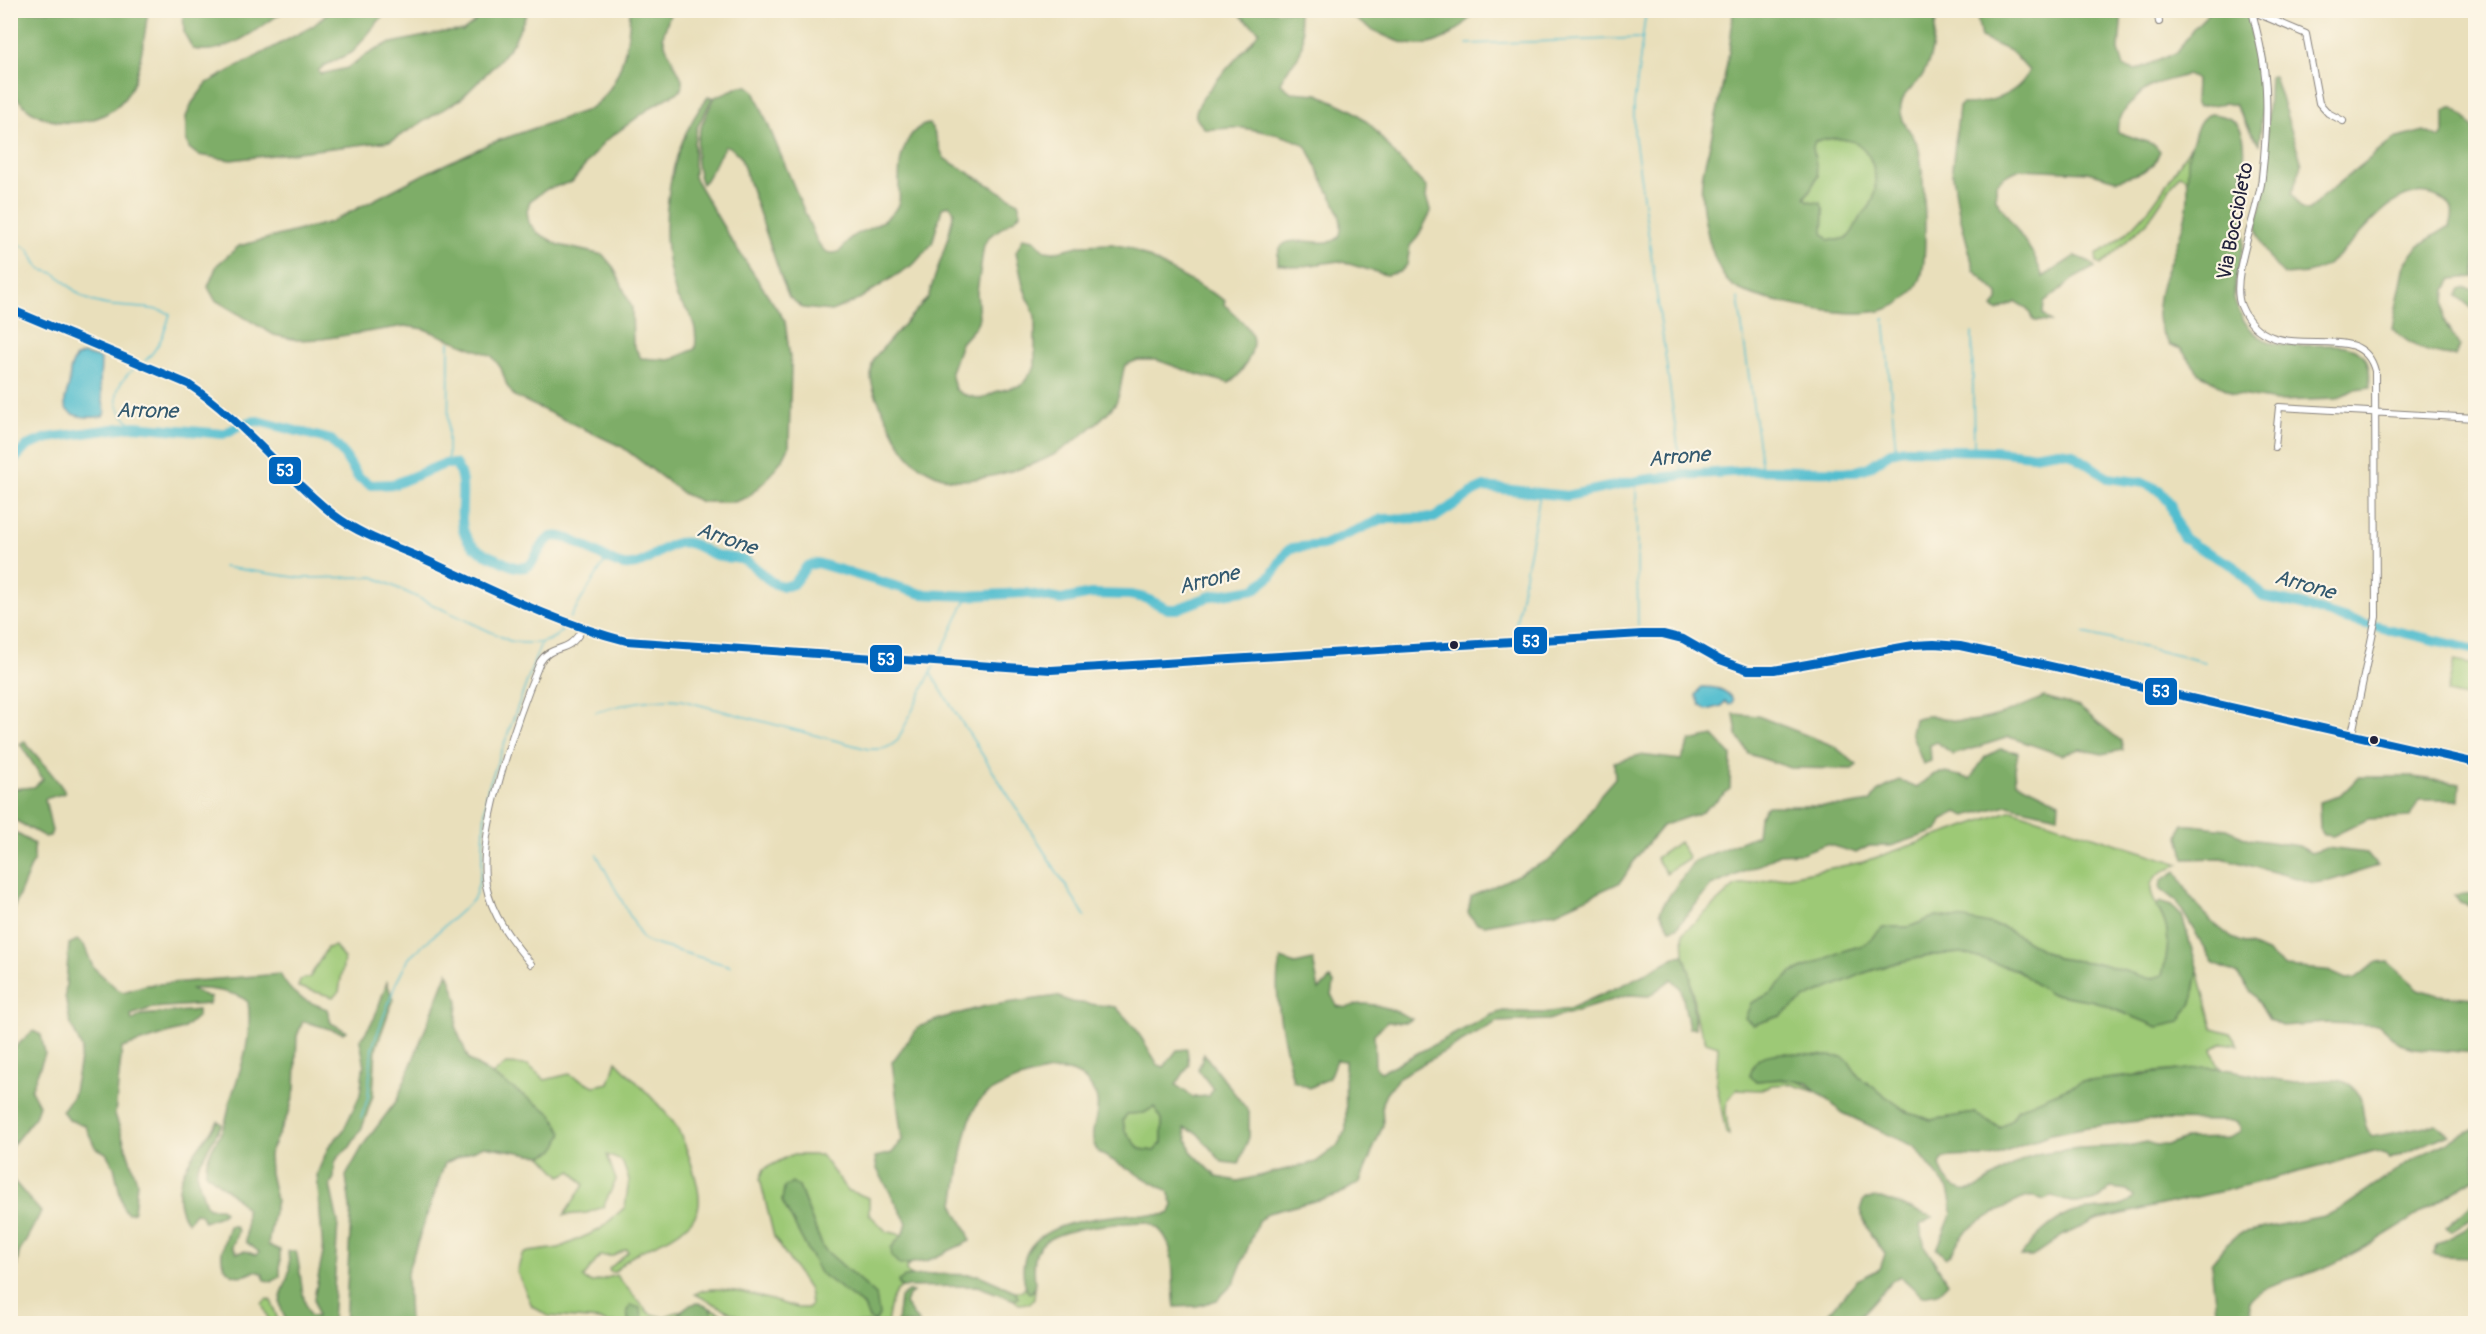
<svg xmlns="http://www.w3.org/2000/svg" width="2486" height="1334" viewBox="0 0 2486 1334" font-family="Pangolin,sans-serif">
<style>
.green{fill:#9dc976;stroke:#607658;stroke-width:1.5;fill-rule:evenodd}
.forest{fill:#7ead67;stroke:#506851;stroke-width:1.5;fill-rule:evenodd}
.water{fill:#53becf;stroke:#3a7085;stroke-width:1.5}
.lines{fill:none;stroke-linecap:round;stroke-linejoin:round}
.stream{stroke:#53becf;stroke-width:1.5}
.river{stroke:#53becf;stroke-width:10}
.street-casing{stroke:#86807b;stroke-width:8}
.secondary-casing{stroke:#86807b;stroke-width:10}
.street{stroke:#fff;stroke-width:6}
.secondary{stroke:#fff;stroke-width:8}
.bus-1-casing{stroke:#fcf5e5;stroke-width:12}
.bus-1{stroke:#0065bd;stroke-width:8}
.bus-dot{fill:#22223b;stroke:#fcf5e5;stroke-width:2}
.labels{text-anchor:middle;dominant-baseline:central;stroke-width:4.5;stroke-linejoin:round;paint-order:stroke}
.street-label{font-size:20px;fill:#22223b;stroke:#fcf5e5}
.water-label{font-size:21px;font-style:italic;fill:#33596f;stroke:#fcf5e5}
.line-badge{stroke:#fcf5e5;stroke-width:2}
.badge-label{font-size:16px;text-anchor:middle;font-weight:bold;fill:#fff}
</style>
<rect width="100%" height="100%" fill="#fcf5e5"/>
<filter id="ink" filterUnits="userSpaceOnUse"><feTurbulence type="fractalNoise" baseFrequency=".0167" numOctaves="2"/><feDisplacementMap in="SourceGraphic" scale="12" xChannelSelector="R" yChannelSelector="G"/><feConvolveMatrix kernelMatrix="1 2 1 2 8 2 1 2 1" color-interpolation-filters="sRGB"/></filter>
<filter id="wash" filterUnits="userSpaceOnUse"><feTurbulence type="fractalNoise" baseFrequency=".008" numOctaves="4" result="noise"/><feDisplacementMap in="SourceGraphic" scale="24" xChannelSelector="R" yChannelSelector="G"/><feGaussianBlur stdDeviation="1.35" result="paint"/><feColorMatrix in="noise" values="0 0 0 0 0 0 0 0 0 0 0 0 0 0 0 0 0 1.4 0 .05"/><feComposite in="paint" operator="in"/></filter>
<g filter="url(#wash)">
<rect width="100%" height="100%" fill="#e9dfbb"/>
<path class="green" d="M1835,138C1841,139 1852,140 1858,143C1875,156 1880,185 1871,204C1870,208 1865,211 1862,215C1850,232 1855,241 1829,240L1823,233L1824,212L1805,198L1818,176L1812,147L1815,141Z
M2190,147L2188,182L2185,177L2179,175L2147,222L2101,265L2097,263L2096,254C2140,232 2165,187 2190,147Z
M2454,661L2475,665V699L2447,693Z
M2012,810L2180,864C2124,883 2165,902 2169,938C2170,951 2165,963 2162,975L2151,980L2102,964L2056,958L2003,927L1936,916L1909,927H1883L1864,945L1846,950L1790,974L1771,993L1751,1003L1753,1025L1780,1016L1806,997L1867,972L1895,963L1934,955L1962,953L2017,970L2048,993L2094,1001L2158,1027L2192,1003L2198,970L2213,1028L2230,1033L2238,1045L2223,1043L2212,1049L2217,1063L2221,1067L2143,1073L2018,1109L2012,1119L2001,1128L1975,1113L1931,1120L1909,1113L1859,1077L1849,1063L1750,1075L1756,1081C1778,1079 1800,1076 1816,1092L1791,1084L1772,1085L1760,1090L1738,1089C1720,1103 1727,1115 1729,1135L1726,1133L1716,1081L1718,1046L1706,1042L1696,1019L1690,973L1684,955L1683,933L1735,886L1863,862Z
M1679,842L1689,858L1666,873L1656,858Z
M335,946L344,959L339,992L333,997L298,987L300,980L310,977L327,948Z
M616,1061C635,1081 657,1101 673,1122C684,1137 701,1186 699,1205C698,1212 693,1220 687,1225C665,1247 637,1244 615,1272H610L609,1269L628,1252L627,1249L613,1256H600L583,1278L591,1283L616,1275L649,1313L663,1317L682,1310L673,1323H642L627,1311L629,1324L607,1323L600,1320L548,1316L532,1306L517,1272L522,1255L528,1252L559,1248L599,1230L625,1207L629,1180L622,1161L607,1155L616,1180L603,1207L587,1213L564,1215L584,1185L572,1171L561,1176L542,1156L555,1150L491,1076L506,1064L528,1065L545,1080L569,1074L594,1086L609,1083Z
M1154,1107L1162,1119V1143L1154,1151L1140,1149L1125,1131L1123,1120L1127,1114L1144,1113Z
M791,1155H821L847,1190L869,1198V1214L886,1231L902,1235L891,1248L901,1265L911,1263L907,1268V1272L912,1276L905,1277L899,1285L902,1287C890,1293 890,1311 887,1323H751L695,1294C716,1279 774,1302 798,1308H808L811,1304L809,1290L774,1237L760,1179L764,1169ZM799,1187L823,1248L875,1295L869,1319L864,1306L820,1273L782,1201Z
M1026,1287L1027,1291H1033L1035,1288L1034,1299L1030,1303L1019,1304L1014,1300L1018,1298L1015,1291H1022Z
M266,1299L271,1300L279,1323H270L262,1304Z
M710,1308L739,1323H710L701,1318L710,1316L712,1314Z"/>
<path class="forest" d="M630,10L671,11L663,36L666,47L682,79V86L680,91L653,106L604,142L572,182L547,189L530,201L527,211L529,223L538,233L559,245L603,255L614,268L632,308L633,344L641,358L670,360L695,349C697,336 696,325 689,313C685,307 678,302 676,295C656,231 666,151 708,97H713L697,128L694,142V177L730,238L785,321L791,366L789,447L784,457L766,480L748,497L735,502H702L684,494L622,447L514,396L507,386L501,368L492,356L424,329L405,326L322,339L297,340L274,335L215,300L208,287L217,265L239,246L331,222L424,174L491,143L587,110C620,92 629,45 630,10Z
M10,11H148C145,32 140,74 129,92C108,125 62,131 31,111C23,106 17,98 11,92Z
M183,11V10L284,11C258,28 226,57 193,49L184,33Z
M330,11H387L353,52L324,66L318,71L321,74L347,68L364,56L387,44L444,32L463,31L475,22L480,11H528L513,43L496,64L461,99L391,141L231,160L198,155L189,148L186,139V117L192,103L207,83L313,26Z
M1238,11H1297C1302,29 1308,46 1294,62C1288,69 1283,75 1280,83L1291,92L1318,94L1352,110L1371,125L1396,156L1427,188L1426,198L1431,212L1417,238L1410,246L1407,265L1400,272L1386,275L1339,261L1297,267L1278,264C1272,217 1340,262 1341,229C1342,212 1331,196 1323,181C1318,172 1313,156 1307,148C1299,137 1256,130 1242,128C1230,127 1217,130 1205,129C1203,126 1197,121 1196,117C1190,101 1250,48 1259,31L1242,17Z
M1346,11H1474C1465,28 1441,44 1421,45C1400,47 1360,25 1346,11Z
M1733,11H1827L1831,17H1836L1842,11H1937C1934,33 1934,56 1922,76C1916,87 1903,91 1901,105C1898,124 1916,133 1919,150C1924,173 1929,260 1920,280C1904,313 1871,315 1838,312C1814,310 1753,299 1733,286C1711,271 1699,204 1702,180C1703,168 1707,156 1710,144C1719,100 1731,56 1733,11ZM1835,138C1841,139 1852,140 1858,144C1875,156 1880,185 1871,204C1870,208 1865,211 1862,214C1850,232 1855,241 1829,240L1823,233L1824,212L1821,203L1809,201L1805,198L1818,176L1813,147L1815,141Z
M1976,11H2122L2119,50L2124,67L2136,70L2176,53L2194,28L2211,11H2246C2258,55 2266,98 2259,144L2235,105L2225,103L2198,107L2195,103L2196,79L2186,75C2175,79 2160,81 2150,87C2137,95 2114,117 2118,132L2155,145L2160,151L2154,164L2142,172L2117,180L2087,172L2020,169L2005,176L1996,184V199L2034,255L2043,277L2075,256L2088,261L2095,267L2073,279L2044,303L2043,315L2051,322L2035,321L2026,308L2016,302L1997,311L1993,307L1998,301V294L1974,270L1958,208L1952,169L1959,107L1962,104C1986,104 2018,96 2029,71L2012,52L1981,38Z
M2270,76H2274L2302,164L2292,193L2301,209L2309,211L2322,197L2394,139L2424,131L2440,138L2444,132V111L2452,107L2464,116L2476,132L2475,277L2452,279L2446,290L2444,321L2460,347L2455,356C2429,355 2410,346 2392,328L2405,264L2419,245L2450,226C2453,216 2455,207 2445,201C2396,170 2363,241 2328,264C2314,274 2301,274 2284,275C2271,263 2255,238 2257,220C2258,214 2261,207 2263,201Z
M741,86H748L754,91L816,239C820,245 823,253 832,253C844,254 844,242 852,237C867,228 893,221 899,202C900,198 899,193 899,189C899,171 899,156 908,140C913,131 919,125 929,124C938,133 937,148 945,159L1018,202L1021,212L1016,218L990,236L984,245L977,292L979,318L976,326L961,343L951,372L955,389L962,394L981,399L995,392L1022,385L1035,367V316L1023,286L1016,252L1023,238L1034,240L1045,251L1054,252L1082,245L1112,244L1131,248L1223,299L1225,301L1224,304C1244,325 1263,332 1247,362C1241,371 1238,378 1229,383L1199,375L1157,360H1138L1125,365C1121,376 1121,397 1115,404C1104,419 1071,445 1055,454C1032,467 976,484 949,479C941,477 928,471 920,466C902,454 894,432 884,413C875,394 866,379 874,358L928,297L948,238L954,211L949,205L942,208L932,244L914,264L856,301L831,311L803,308L789,297L782,280L740,156L730,147L725,146L706,180L702,184L700,179C691,144 699,128 715,97Z
M2211,114C2259,117 2242,162 2240,194C2239,209 2246,224 2244,239C2242,259 2233,278 2234,298C2235,305 2240,313 2243,319C2274,370 2338,327 2364,356C2371,365 2369,377 2370,387L2355,389L2337,399L2277,401L2234,394L2199,373L2181,349L2170,345C2164,336 2158,327 2158,315C2156,278 2182,245 2187,208C2190,188 2184,162 2192,143C2197,131 2197,118 2211,114Z
M2466,288L2475,290V311L2457,296L2459,290Z
M2044,697L2079,707L2121,741L2123,750L2102,754L2080,749L2061,755L2009,737L1953,755L1937,742L1930,745L1931,761L1923,764L1911,732L1914,719C1937,711 1938,720 1959,721C1988,723 2018,708 2044,697Z
M1734,714L1758,716L1834,746L1857,765L1852,769L1791,768L1749,754L1737,735Z
M1713,736L1731,755L1730,789L1702,812L1662,826L1636,858L1621,882L1556,912L1485,925L1476,923L1468,913L1471,897L1551,859L1584,821L1601,794L1615,778L1614,762L1640,755L1681,760L1690,741Z
M24,741C32,751 63,785 65,793L45,799L52,831L50,836L45,837L11,818V789L34,787L43,779L20,744Z
M2000,749L2018,752L2015,769L2016,781L2059,802L2058,816L2007,805L1966,816L1957,812L1943,819L1937,831L1891,846H1869L1856,853L1826,844L1802,853L1779,854L1759,865L1711,886L1677,927L1670,929L1660,912L1664,903L1694,861L1757,835L1759,817L1767,806H1845L1870,802L1877,792L1899,780L1917,788C1937,766 1944,772 1970,779L1985,757Z
M2359,777H2413L2460,784L2459,800H2419L2410,817L2368,819L2333,836L2324,835L2320,829L2319,802L2340,796Z
M2183,824L2227,829L2249,839L2299,846L2311,853L2327,848L2367,853L2378,866L2329,881L2314,883L2222,858L2185,859L2179,837Z
M11,830L34,844V859L11,915Z
M2176,871L2190,896L2211,921L2232,938L2267,952L2285,967L2326,970L2346,979L2356,978L2375,963L2388,962L2419,989L2437,995L2475,998V1053L2413,1048L2400,1044L2379,1025L2327,1023L2282,1026L2269,1019L2259,1002L2236,973L2214,964L2177,902L2160,889L2161,881Z
M2475,893V908L2460,903L2454,895Z
M2160,902L2171,906L2182,916L2198,970L2192,1003L2180,1022L2158,1027L2094,1001L2048,993L2017,970L1962,953L1933,955L1895,963L1867,972L1806,998L1780,1016L1753,1025L1745,1018L1751,1003L1771,993L1790,974L1846,950L1864,945L1883,927H1909L1936,916L1965,919L2003,927L2056,958L2102,964L2151,979L2162,975C2169,950 2172,927 2156,906Z
M77,940L84,945L93,967L117,989L123,992L146,985L280,974C292,997 304,1000 327,1009L331,1023L346,1031L343,1033L303,1021L297,1036L295,1089L290,1110L269,1154L270,1173L276,1200L268,1245L280,1250V1276L272,1282L265,1280L262,1273L255,1271C248,1275 240,1278 232,1274C214,1264 224,1242 229,1226H235L238,1231L232,1247L237,1253L245,1251L256,1255L259,1252L246,1242V1209L233,1195L206,1173C204,1156 218,1141 224,1126C228,1117 228,1107 231,1098C242,1066 253,1036 248,1002C236,991 206,988 190,989L211,998L209,1004L152,1008L131,1015L132,1021L141,1015L198,1010V1016L183,1029L122,1048L115,1114L137,1181L134,1212L127,1213L123,1208L114,1167L106,1153L95,1147L85,1125L69,1120L62,1111L73,1096L82,1049L70,1022L65,996L69,944Z
M1684,955L1690,973L1695,1028H1689L1681,989L1672,979L1649,996L1629,995L1548,1020L1497,1022L1399,1077L1386,1094L1382,1103L1383,1125L1360,1182L1338,1195L1268,1213L1258,1222L1234,1283L1217,1300L1197,1306L1175,1307C1170,1277 1181,1234 1146,1222C1121,1223 1049,1226 1037,1251C1032,1262 1035,1276 1035,1288L1030,1293L1027,1291C1004,1224 1089,1218 1133,1214C1145,1213 1158,1218 1170,1213L1173,1205L1168,1191L1099,1153C1080,1129 1113,1110 1087,1082C1075,1068 1057,1069 1041,1073C1021,1078 998,1085 982,1098C964,1114 959,1180 954,1204C956,1218 969,1227 970,1241L927,1261L900,1265L892,1257L891,1248L902,1235L907,1223L877,1169L875,1157L892,1153L902,1140L892,1062L918,1027L942,1018L986,1006L1057,996L1071,1002L1116,1007L1136,1029L1158,1065L1164,1067L1177,1050L1187,1049L1189,1065L1176,1085L1193,1097L1209,1096L1213,1089L1198,1069L1204,1054L1249,1112V1137L1239,1164L1222,1162L1197,1133L1184,1128L1191,1151L1217,1177L1238,1181L1316,1162L1337,1146L1346,1130L1345,1061L1336,1060L1329,1078L1310,1088L1293,1081C1286,1050 1270,988 1281,959L1295,964L1313,960L1319,990L1330,979L1334,983L1332,996L1337,1006C1350,1010 1349,1005 1360,1004C1378,1003 1397,1011 1412,1019L1407,1022H1387L1374,1034L1375,1067L1381,1072L1491,1015L1503,1011L1543,1013L1569,1009L1633,980L1677,956ZM1154,1107L1162,1119V1143L1154,1151L1140,1149L1125,1131L1123,1120L1127,1114L1144,1113Z
M448,972L458,1001L456,1028L469,1060L551,1113L563,1133L555,1150L542,1156L484,1146L445,1163L407,1273L409,1323H345L351,1215L346,1176L364,1144L397,1100Z
M387,982L393,1000L376,1048L373,1095L362,1128L350,1147L339,1156L335,1162L334,1178L330,1185L338,1222L332,1323H288C272,1298 285,1294 289,1271C290,1265 288,1257 288,1251H296C302,1274 300,1295 310,1316L317,1317L314,1298L323,1253L317,1174L329,1146L343,1131L360,1095L364,1061L360,1041L374,1019Z
M33,1031L41,1035L45,1054L31,1090L39,1105L35,1117L11,1147V1051Z
M1785,1053L1842,1057L1849,1062L1859,1077L1909,1113L1931,1120L1975,1113L2000,1128L2012,1119L2018,1109L2081,1082L2204,1067C2235,1068 2264,1079 2295,1082C2312,1083 2339,1074 2353,1087C2368,1100 2358,1123 2373,1137L2436,1124L2449,1134L2390,1159L2386,1155L2373,1151L2326,1165L2227,1190L2096,1220L2064,1235L2032,1257H2021C2031,1239 2052,1221 2071,1213C2087,1207 2126,1213 2134,1197L2126,1190L2111,1188C2107,1191 2101,1198 2096,1201C2084,1206 2063,1201 2052,1196L2044,1200C2039,1198 2034,1196 2030,1197C2016,1199 1971,1225 1962,1236C1955,1243 1956,1252 1946,1258L1937,1249L1952,1213L1951,1202L1948,1189L1915,1147L1843,1113L1807,1083L1782,1079L1756,1081L1750,1076C1754,1055 1766,1054 1785,1053ZM2147,1120L2236,1121L2241,1128L2239,1133L2228,1138L2185,1139L2169,1145H2156L2147,1142L2128,1146L2079,1148L2041,1153L2025,1158L1975,1189C1957,1194 1944,1182 1940,1165L1943,1159C1960,1153 1978,1160 1995,1156L2051,1134L2088,1127Z
M218,1121L222,1124L197,1168V1177L206,1205L208,1208H221L224,1212L220,1216L204,1222L200,1214L195,1213L188,1222C183,1218 183,1215 181,1210C170,1174 200,1148 218,1121Z
M2471,1130H2475V1178C2424,1209 2375,1246 2319,1270C2297,1279 2263,1282 2249,1302L2251,1312L2247,1323H2228L2216,1311L2211,1263L2224,1247L2240,1233L2324,1216L2341,1209L2414,1159Z
M11,1178L41,1212L19,1253L11,1297Z
M792,1182L799,1187L823,1248L876,1295L879,1315L875,1322L869,1319L864,1306L820,1273L782,1201L784,1188Z
M1881,1198L1933,1217L1920,1225L1925,1247L1948,1283L1938,1293L1922,1296L1900,1276L1892,1281L1854,1323H1820L1857,1280L1880,1269L1885,1254L1871,1235L1860,1211L1864,1199Z
M2475,1201V1217L2452,1231L2446,1227Z
M2475,1224V1257L2440,1256L2434,1254L2436,1245Z
M932,1274L979,1275L1015,1291L1018,1298L1014,1300L977,1286L902,1287L899,1285L898,1281L905,1277Z
M909,1291L913,1292L908,1296L905,1304L919,1323H897L900,1298Z
M699,1303L710,1308L712,1314L710,1316L695,1319L690,1323H673C680,1313 684,1304 699,1303Z
M631,1305L640,1308L642,1315V1323H629L627,1311Z"/>
<path class="water" d="M84,354L101,359L100,385L105,412L103,416C93,418 66,419 65,404C64,398 68,391 69,385C70,372 69,369 76,357Z
M1702,687C1715,687 1725,688 1733,700L1732,704L1729,705L1725,701L1722,706L1707,710L1701,706L1696,695Z"/>
<g class="lines">
<path class="stream" d="M1646,10L1634,105V132L1682,475
M1467,44L1642,38
M10,243C38,248 26,252 40,269C45,271 53,272 57,275C67,283 75,293 87,299C112,311 145,303 170,314C165,332 159,348 145,361
M1738,298L1762,470
M1884,318L1896,450
M1972,333L1974,451
M135,426C108,407 113,385 136,367
M448,463L449,342
M1636,481L1638,625
M223,567L301,578L374,577L510,641C532,645 553,646 566,625
M570,618L607,558
M1515,629L1540,494
M2084,633L2205,662
M938,659L968,596
M931,674L1085,916
M596,712C625,704 652,697 681,700L868,749C881,750 888,749 898,740L934,666
M597,855L642,938L647,942L730,966
M361,1118L368,1098L372,1048L396,983L409,958L473,900C487,871 481,822 488,788L541,643"/>
<path class="river" d="M10,464L27,446L48,438L135,426L223,434L249,422L258,421L331,440L343,453L358,477L371,485L395,484L444,464H455C472,485 451,523 471,544C478,552 490,556 499,560C509,565 519,571 530,565C537,557 542,541 552,537C570,532 605,562 624,565C645,568 659,547 678,543C694,540 702,551 716,555C725,558 735,557 743,560C761,566 771,594 793,584L807,566L817,563L922,594L968,596L1024,593L1061,600L1091,594L1130,595L1145,598L1168,609H1177L1211,596L1255,589L1271,576L1286,553L1291,548L1323,545L1382,519L1434,518L1473,492L1484,487L1567,496L1642,480L1682,475L1762,470L1854,472L1869,467L1891,452L1904,449L1994,451L2032,455L2059,451L2071,453L2108,478L2144,483L2159,490L2170,503L2179,530L2184,538L2197,547L2234,566L2264,597L2299,604L2349,620L2476,650"/>
</g>
</g>
<g filter="url(#ink)">
<g class="lines">
<g class="street-casing">
<path id="street" d="M2157,10L2159,22
M2252,10C2256,30 2262,49 2264,68C2269,104 2266,142 2262,177C2259,211 2229,278 2241,306C2269,375 2360,311 2375,371L2376,617L2352,734
M2252,11L2306,34L2319,103L2328,113L2343,121
M2275,447L2279,407L2476,418
M531,964C511,940 492,916 486,885C476,833 519,712 540,662C553,642 568,656 582,629"/>
</g>
<g class="secondary-casing">
<path id="secondary" d="M10,309L188,384C243,420 282,474 334,515C360,535 394,546 424,559C490,589 556,623 626,641L1051,670L1642,634H1663L1683,639L1720,660L1748,670H1774L1913,645L1934,644L1960,646L2016,658L2476,763"/>
</g>
<use href="#street" class="street"/>
<use href="#secondary" class="secondary"/>
<g class="bus-1-casing">
<path id="bus-1" d="M10,309L188,384C243,420 282,474 334,515C360,535 394,546 424,559C490,589 556,623 626,641L1051,670L1642,634H1663L1683,639L1720,660L1748,670H1774L1913,645L1934,644L1960,646L2016,658L2476,763"/>
</g>
<use href="#bus-1" class="bus-1"/>
</g>
</g>
<g class="bus-dot">
<circle cx="1454" cy="645" r="5"/>
<circle cx="2374" cy="740" r="5"/>
</g>
<g class="labels">
<g class="street-label">
<text transform="translate(2235 221) rotate(-79)">Via Boccioleto</text>
</g>
<g class="water-label">
<text transform="translate(147 411) rotate(1)">Arrone</text>
<text transform="translate(1679 457) rotate(-5)">Arrone</text>
<text transform="translate(727 539) rotate(19)">Arrone</text>
<text transform="translate(1209 580) rotate(-14)">Arrone</text>
<text transform="translate(2305 585) rotate(16)">Arrone</text>
</g>
</g>
<g class="line-badge">
<rect x="268" y="456" width="34" height="29" rx="6" fill="#0065bd"/>
<rect x="1513" y="626" width="35" height="29" rx="6" fill="#0065bd"/>
<rect x="869" y="644" width="34" height="29" rx="6" fill="#0065bd"/>
<rect x="2144" y="677" width="34" height="29" rx="6" fill="#0065bd"/>
</g>
<g class="badge-label">
<text x="285" y="476">53</text>
<text x="1531" y="647">53</text>
<text x="886" y="665">53</text>
<text x="2161" y="697">53</text>
</g>
<rect width="2486" height="1334" fill="none" stroke="#fcf5e5" stroke-width="36"/>
</svg>
